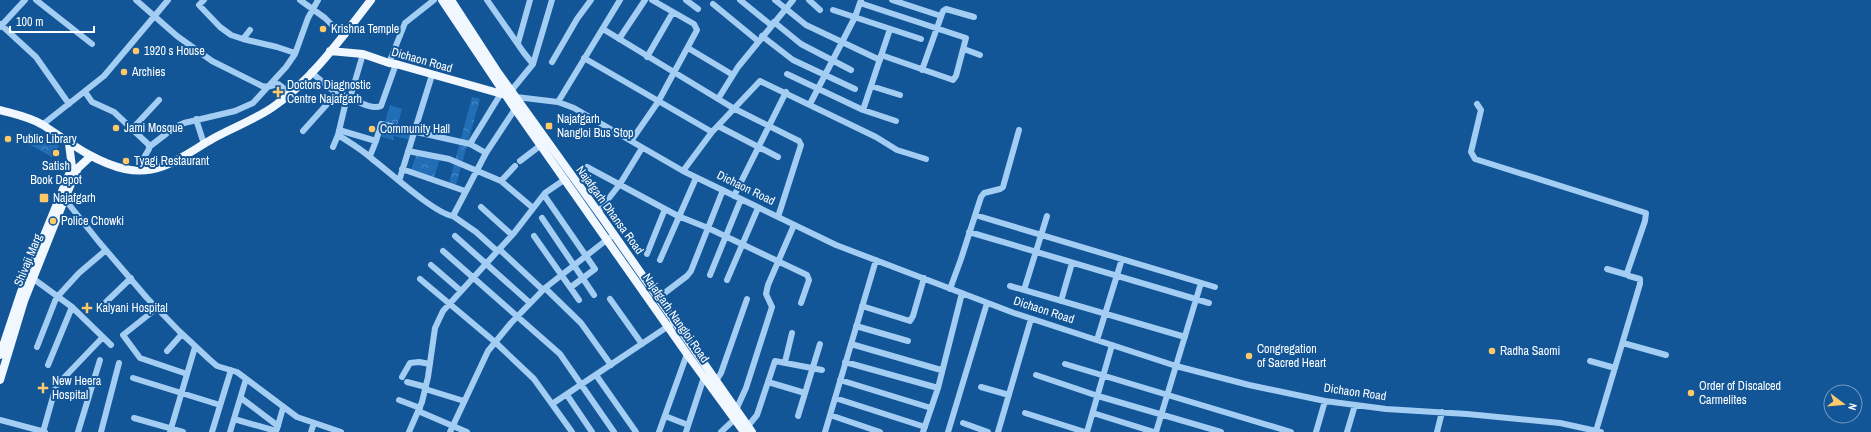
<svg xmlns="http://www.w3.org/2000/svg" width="1871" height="432" viewBox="0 0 1871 432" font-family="'Archivo Narrow',sans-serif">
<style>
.park{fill:url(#park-crowns)}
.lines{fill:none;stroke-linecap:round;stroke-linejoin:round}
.minor{stroke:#a4cdf3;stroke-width:6}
.major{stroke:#f1f7ff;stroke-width:8}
.poi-dot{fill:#ffc967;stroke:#125698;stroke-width:1.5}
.labels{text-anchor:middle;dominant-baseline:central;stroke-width:4;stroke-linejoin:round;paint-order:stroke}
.poi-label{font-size:12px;fill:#fff;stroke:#125698;text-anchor:start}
.street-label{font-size:12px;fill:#fff;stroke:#125698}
</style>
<defs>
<pattern id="park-crowns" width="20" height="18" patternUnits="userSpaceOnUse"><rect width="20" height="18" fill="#216eb6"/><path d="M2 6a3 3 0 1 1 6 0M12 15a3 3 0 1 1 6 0" fill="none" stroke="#4d8bc5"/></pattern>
</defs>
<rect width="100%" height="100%" fill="#125698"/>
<path class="park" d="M472,97L480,99L456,185L449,183Z
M390,105L402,109L397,126L385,122Z
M383,127L413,133L411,140L394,136L393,140L379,136Z
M30,131L59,146L52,157L23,141Z
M417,153L440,158L434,178L411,170Z"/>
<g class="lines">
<path class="minor" d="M36,0L92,44
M136,0L177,36L212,61L262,86L268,87L278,84L290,93
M204,0L199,5L220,27L231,35L243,39L250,30
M300,0L325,18L343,36
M487,0L524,53L533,64
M686,0L698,9
M740,0L771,25
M775,0L806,25L880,60
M809,0L820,10
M892,0L941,16
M860,3L966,38L956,76L953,80L881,55
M713,4L758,41
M833,10L921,39
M774,22L801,44L851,70
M0,24L36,57L69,104
M0,27L25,0
M603,29L733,108L799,141L801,145L778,217
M762,36L793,60L855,89
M243,39L277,47L295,53
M619,39L645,0
M518,43L530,0
M688,48L733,75
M964,49L980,55
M647,57L673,12
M584,58L712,132
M552,62L577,19L591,0
M389,63L405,23L434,0
M922,70L943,11L946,9L974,17
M311,72L332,90L350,98L363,54
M787,74L863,110L896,121
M871,86L900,95
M511,91L533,64L552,0
M85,92L92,102L114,112L149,145V149L136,171
M516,97L558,102L574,108L683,171L836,245L1014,313L1176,366L1249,385L1325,401L1386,409L1467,414L1560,423L1601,432
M350,98C359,102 372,110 381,106L396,64
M718,99L738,67L793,0
M558,102L620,0
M810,104L855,17L861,0
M1477,104L1481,110L1471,152L1475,159L1646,213L1645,221L1627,273L1629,276L1640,279V284L1596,431
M863,110L890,29
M196,119L204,144
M42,125L104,76L168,0
M718,126L778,157
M132,129L159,100
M339,130L376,141L370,156
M303,131L337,93
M338,135C349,142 361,149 371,158C387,170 435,214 453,216L486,153L515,109
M376,141L381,124L470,144L486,153
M631,141L658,102L697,30L694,24L652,0
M470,144L500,95
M149,147L175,127L184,123L235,111L253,103L286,67L295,54L308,18L318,0
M333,147L338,135L347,97
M408,151L449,159L501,181L515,166
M520,161L541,145
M587,167L678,216L708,228L807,275L809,280L801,303
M402,169L465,191
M683,171L712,132L760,81L876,137L897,150L926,159
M399,181L432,75
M501,181L533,208
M544,195L595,269L571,287
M734,196L786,92
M63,197L99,242L147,298L179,331L209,359L217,366L237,372L297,417L341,432
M481,207L512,235
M598,212L620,184L642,148
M975,215L1215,287
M453,216L476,232L497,251
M542,218L594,295
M969,232L1209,303
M455,236L530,303
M534,236L579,300
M499,249L543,290
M443,251L560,354L614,432
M647,254L665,209
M660,260L696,178
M431,265L461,291
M1607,269L1628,275
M710,275L741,199
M31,277L72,307L111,345
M420,279L495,342L534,379L572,432
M727,280L758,208
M1010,286L1185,337
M545,288L581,323L611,365
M950,289L961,259L981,197L984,193L1000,189L1003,187L1019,130
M1024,290L1047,216
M58,296L79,273L106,250
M658,298L687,276L691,271L723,190
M610,299L642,344
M1061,301L1072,263
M102,306L131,278
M862,306L910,321L913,316L924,278
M157,308L123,335L140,358L187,374
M856,326L908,341
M1097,340L1122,259
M1623,343L1666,355
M851,344L941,370
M37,347L57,296
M167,351L182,334
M1590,361L1615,368
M785,362L792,333
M845,362L938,388
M1065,364L1291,432
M48,365L72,307
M596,375L636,432
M1036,375L1098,396L1221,432
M402,377L410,363L419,362L430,364
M133,378L220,405
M840,380L931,408
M716,381L721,373L747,299
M407,382L426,387
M768,382L805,393
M981,387L1009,395
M425,389L464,401
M567,395L592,432
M241,398L278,426
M835,398L925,427
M399,400L420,408
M552,404L670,325
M736,410L746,388L772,307L766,294L768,285L794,225
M418,411L467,432
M1025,413L1085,432
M1093,413L1154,432
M830,415L880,432
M665,416L688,425
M798,416L820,344
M134,418L183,432
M234,419L276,431
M0,420L45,432
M963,423L988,432
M748,426L757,415L775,361L822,370
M277,429L283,408
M43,432L56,386L103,337
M78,432L100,360
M101,432L119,363
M170,432L195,347
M212,432L231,370
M230,432L246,379
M311,432L314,423
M409,432L422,402L428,377L435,328L443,311L514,233L545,193L564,180
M450,432L488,351L511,323L545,288L609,238
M659,432L687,354
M686,432L704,377
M721,432L737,417
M825,432L876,260
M923,432L938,388L962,293
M948,432L987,303
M998,432L1031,319
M1087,432L1112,345
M1156,432L1201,283
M1316,432L1325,401
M1347,432L1355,405
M1437,432L1442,412"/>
<path class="major" d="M442,0L515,109L687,354L744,432
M451,0L497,71L601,216L752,432
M330,51L363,54L389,63L396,64L509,96
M0,110C14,114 30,117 43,125C69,142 94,162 125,169C161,177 185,154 214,138C234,127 254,120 273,107C311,81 343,36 371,0
M0,355L21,292L72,167L69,144
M0,380L24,301L65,198L78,168L91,156"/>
</g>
<g class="poi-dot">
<circle cx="323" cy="29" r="4"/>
<circle cx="136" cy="51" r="4"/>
<circle cx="124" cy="72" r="4"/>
<path d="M276 86h4v4h4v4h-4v4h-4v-4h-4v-4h4z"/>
<rect x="545" y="122" width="8" height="8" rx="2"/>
<circle cx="116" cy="128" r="4"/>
<circle cx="372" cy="129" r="4"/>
<circle cx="8" cy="139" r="4"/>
<circle cx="56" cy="153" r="4"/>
<circle cx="126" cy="161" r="4"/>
<rect x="39" y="193" width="10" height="10" rx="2"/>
<circle cx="53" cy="221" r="4"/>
<path d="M85 302h4v4h4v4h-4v4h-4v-4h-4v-4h4z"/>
<circle cx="1492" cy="351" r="4"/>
<circle cx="1249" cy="356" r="4"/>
<path d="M41 382h4v4h4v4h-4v4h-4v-4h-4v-4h4z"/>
<circle cx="1691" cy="393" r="4"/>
</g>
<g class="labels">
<g class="poi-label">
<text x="331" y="29">Krishna Temple</text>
<text x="144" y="51">1920 s House</text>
<text x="132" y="72">Archies</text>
<text x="287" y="85">Doctors Diagnostic<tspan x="287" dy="14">Centre Najafgarh</tspan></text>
<text x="557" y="119">Najafgarh<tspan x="557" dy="14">Nangloi Bus Stop</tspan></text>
<text x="124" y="128">Jami Mosque</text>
<text x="380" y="129">Community Hall</text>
<text x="16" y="139">Public Library</text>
<text x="134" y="161">Tyagi Restaurant</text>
<text x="56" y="166" text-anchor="middle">Satish<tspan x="56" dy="14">Book Depot</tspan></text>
<text x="53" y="198">Najafgarh</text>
<text x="61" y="221">Police Chowki</text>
<text x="96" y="308">Kalyani Hospital</text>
<text x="1257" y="349">Congregation<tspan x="1257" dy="14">of Sacred Heart</tspan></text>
<text x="1500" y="351">Radha Saomi</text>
<text x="52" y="381">New Heera<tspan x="52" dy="14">Hospital</tspan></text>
<text x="1699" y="386">Order of Discalced<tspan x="1699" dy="14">Carmelites</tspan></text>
</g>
<g class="street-label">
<text transform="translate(422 60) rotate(16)">Dichaon Road</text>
<text transform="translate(746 188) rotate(26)">Dichaon Road</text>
<text transform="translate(610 210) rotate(54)">Najafgarh Dhansa Road</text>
<text transform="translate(28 260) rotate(-68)">Shivaji Marg</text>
<text transform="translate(1044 310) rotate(18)">Dichaon Road</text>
<text transform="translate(676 318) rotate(55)">Najafgarh Nangloi Road</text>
<text transform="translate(1355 392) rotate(8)">Dichaon Road</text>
</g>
</g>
<g transform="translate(1843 404) rotate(106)"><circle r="19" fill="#125698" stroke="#719ac1"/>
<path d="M0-3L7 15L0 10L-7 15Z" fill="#ffc967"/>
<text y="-6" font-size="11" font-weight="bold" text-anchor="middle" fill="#ffffff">N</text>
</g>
<path d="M10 26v6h84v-6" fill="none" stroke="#ffffff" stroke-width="2"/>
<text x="16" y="26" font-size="12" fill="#ffffff" stroke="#125698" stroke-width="3" paint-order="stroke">100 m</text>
</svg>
